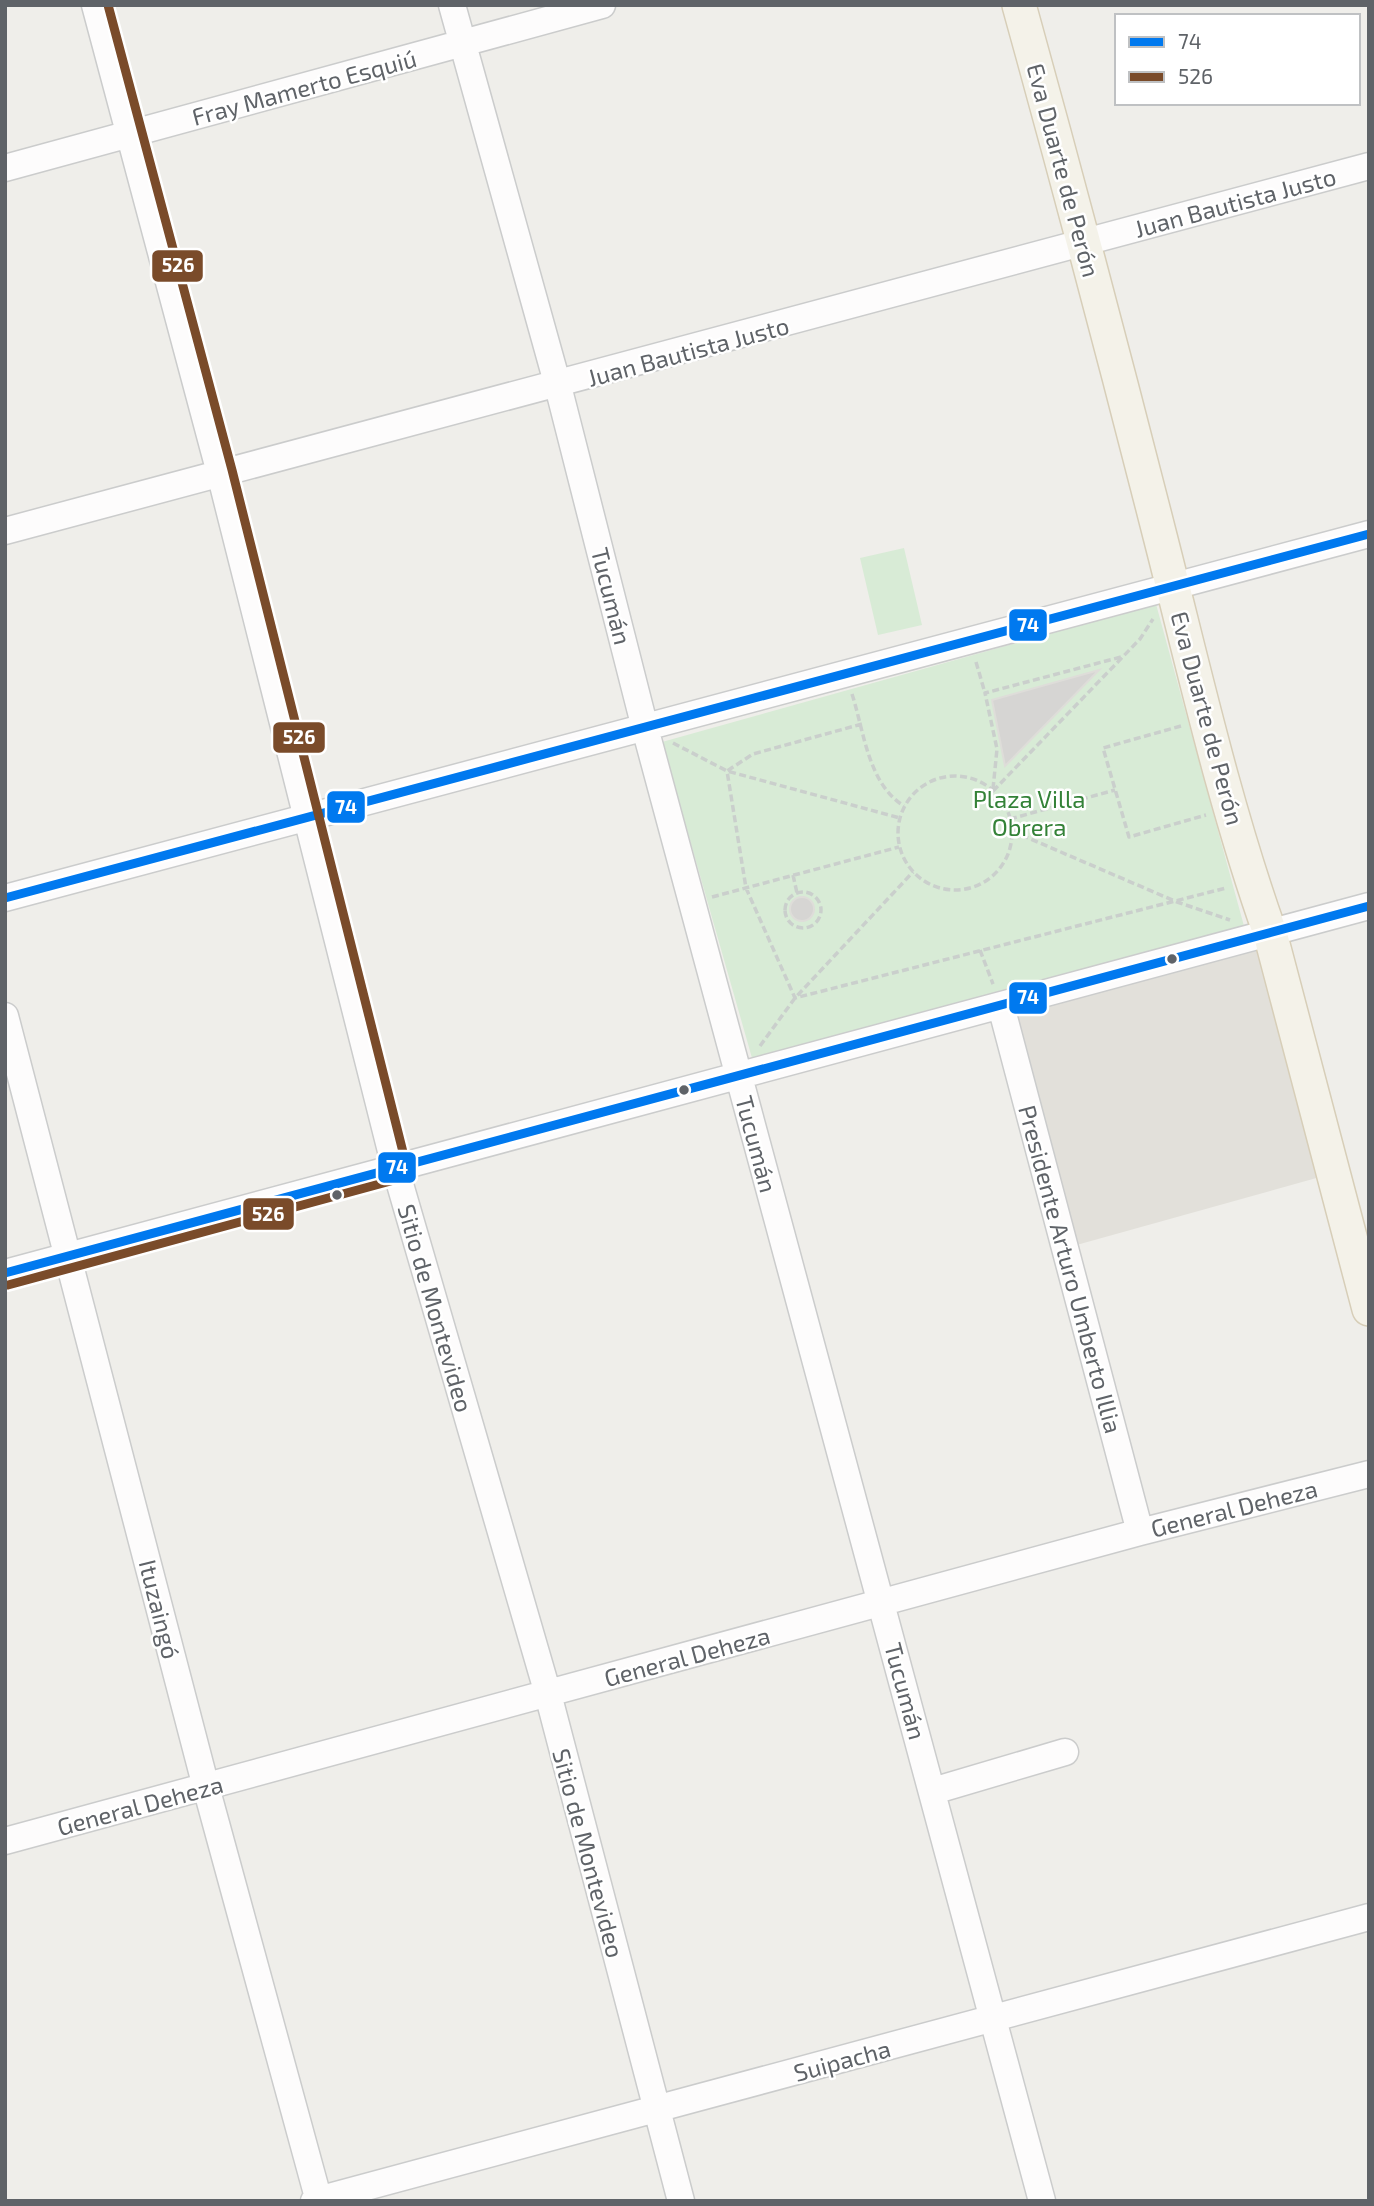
<svg xmlns="http://www.w3.org/2000/svg" width="1374" height="2206" viewBox="0 0 1374 2206" font-family="'Exo 2',sans-serif">
<style>
.education{fill:#e2e0da}
.green{fill:#d8ebd6}
.building{fill:#d6d5d3;stroke:#deddd9;stroke-width:2}
.lines{fill:none;stroke-linecap:round;stroke-linejoin:round}
.minor-casing{stroke:#cbcccc;stroke-width:29}
.major-casing{stroke:#d7ceb8;stroke-width:36}
.path{stroke:#cacfcc;stroke-width:3.5;stroke-dasharray:7 3.5;stroke-linecap:butt}
.minor{stroke:#fdfcfc;stroke-width:26}
.major{stroke:#f4f2e9;stroke-width:33}
.bus-1-casing{stroke:#fff;stroke-width:14}
.bus-2-casing{stroke:#fff;stroke-width:14}
.bus-1{stroke:#0079ef;stroke-width:9}
.bus-2{stroke:#7a4b2a;stroke-width:9}
.bus-dot{fill:#5f6368;stroke:#fff;stroke-width:2.5}
.labels{text-anchor:middle;dominant-baseline:central;stroke-width:5;stroke-linejoin:round;paint-order:stroke}
.street-label{font-size:24px;fill:#5f6368;stroke:#fff}
.park-label{font-size:24px;fill:#348238;stroke:#fff}
.line-badge{stroke:#fff;stroke-width:2.5}
.badge-label{font-size:19px;text-anchor:middle;font-weight:bold;fill:#fff}
</style>
<rect width="100%" height="100%" fill="#efeeea"/>
<path class="education" d="M1256,945L1320,1177L1073,1246L1012,1010Z"/>
<path class="green" d="M904,548L922,625L878,635L860,558Z
M1156,604L1244,926L752,1058L662,742Z"/>
<path class="building" d="M1099,670L1005,766L992,700Z
M790 909a12 12 0 1 1 24 0a12 12 0 1 1-24 0Z"/>
<g class="lines">
<g class="minor-casing">
<path id="minor" d="M95,5L220,473L395,1167L548,1694L681,2201
M452,5L558,386L645,728L1042,2201
M5,168L602,5
M5,531L1369,166
M5,898L1369,534
M1001,1006L1140,1532
M5,1016L206,1787L319,2201
M5,1273L1369,906
M933,1791L1065,1752
M5,1841L1140,1532L1369,1474
M314,2201L1369,1917"/>
</g>
<g class="major-casing">
<path id="major" d="M1019,5C1068,182 1115,359 1160,536C1194,669 1224,804 1270,933L1369,1309"/>
</g>
<path class="path" d="M976,662L985,693
M852,694C864,731 868,784 904,806
M862,724L753,754L727,771L746,888L795,998L1226,888
M1181,726L1103,748L1129,837L1206,815
M673,743L727,771L900,818
M898 833a57 57 0 1 1 114 0a57 57 0 1 1-114 0Z
M993,789L997,749L985,693L1121,657
M993,791L1140,639L1153,619
M1010,819L1115,790
M1012,831L1177,902L1230,920
M793,875L797,893
M785 910a18 18 0 1 1 36 0a18 18 0 1 1-36 0Z
M712,897L899,847
M980,950L993,984
M760,1046L795,998L913,872"/>
<use href="#minor" class="minor"/>
<use href="#major" class="major"/>
<g class="bus-1-casing">
<path id="bus-1" d="M5,898L1369,534
M5,1273L1369,906"/>
</g>
<g class="bus-2-casing">
<path id="bus-2" d="M8,1285L398,1179L407,1168L232,470L108,5"/>
</g>
<use href="#bus-1" class="bus-1"/>
<use href="#bus-2" class="bus-2"/>
</g>
<g class="bus-dot">
<circle cx="1172" cy="959" r="6"/>
<circle cx="684" cy="1090" r="6"/>
<circle cx="337" cy="1195" r="6"/>
</g>
<g class="labels">
<g class="street-label">
<text transform="translate(304 87) rotate(-15)">Fray Mamerto Esquiú</text>
<text transform="translate(1064 170) rotate(75)">Eva Duarte de Perón</text>
<text transform="translate(1235 202) rotate(-15)">Juan Bautista Justo</text>
<text transform="translate(688 351) rotate(-15)">Juan Bautista Justo</text>
<text transform="translate(612 596) rotate(76)">Tucumán</text>
<text transform="translate(1208 718) rotate(75)">Eva Duarte de Perón</text>
<text transform="translate(757 1144) rotate(75)">Tucumán</text>
<text transform="translate(1071 1269) rotate(75)">Presidente Arturo Umberto Illia</text>
<text transform="translate(436 1308) rotate(74)">Sitio de Montevideo</text>
<text transform="translate(1234 1508) rotate(-14)">General Deheza</text>
<text transform="translate(160 1609) rotate(76)">Ituzaingó</text>
<text transform="translate(687 1656) rotate(-15)">General Deheza</text>
<text transform="translate(906 1691) rotate(75)">Tucumán</text>
<text transform="translate(140 1805) rotate(-15)">General Deheza</text>
<text transform="translate(589 1853) rotate(75)">Sitio de Montevideo</text>
<text transform="translate(842 2060) rotate(-15)">Suipacha</text>
</g>
<g class="park-label">
<text x="1029" y="798">Plaza Villa<tspan x="1029" dy="28">Obrera</tspan></text>
</g>
</g>
<g class="line-badge">
<rect x="151" y="249" width="53" height="34" rx="7" fill="#7a4b2a"/>
<rect x="1008" y="608" width="40" height="34" rx="7" fill="#0079ef"/>
<rect x="272" y="721" width="54" height="33" rx="7" fill="#7a4b2a"/>
<rect x="326" y="790" width="40" height="34" rx="7" fill="#0079ef"/>
<rect x="1008" y="981" width="40" height="34" rx="7" fill="#0079ef"/>
<rect x="377" y="1151" width="40" height="33" rx="7" fill="#0079ef"/>
<rect x="242" y="1197" width="53" height="34" rx="7" fill="#7a4b2a"/>
</g>
<g class="badge-label">
<text x="178" y="272">526</text>
<text x="1028" y="632">74</text>
<text x="299" y="744">526</text>
<text x="346" y="814">74</text>
<text x="1028" y="1004">74</text>
<text x="397" y="1174">74</text>
<text x="268" y="1221">526</text>
</g>
<rect width="1374" height="2206" fill="none" stroke="#5f6368" stroke-width="14"/>
<rect x="1115" y="14" width="245" height="91" fill="#ffffff" stroke="#bfc1c3" stroke-width="2"/>
<rect x="1129" y="37" width="35" height="10" fill="#0079ef" stroke="#bfc1c3" stroke-width="2"/>
<text x="1178" y="49" font-size="21" fill="#5f6368">74</text>
<rect x="1129" y="72" width="35" height="10" fill="#7a4b2a" stroke="#bfc1c3" stroke-width="2"/>
<text x="1178" y="84" font-size="21" fill="#5f6368">526</text>
</svg>
